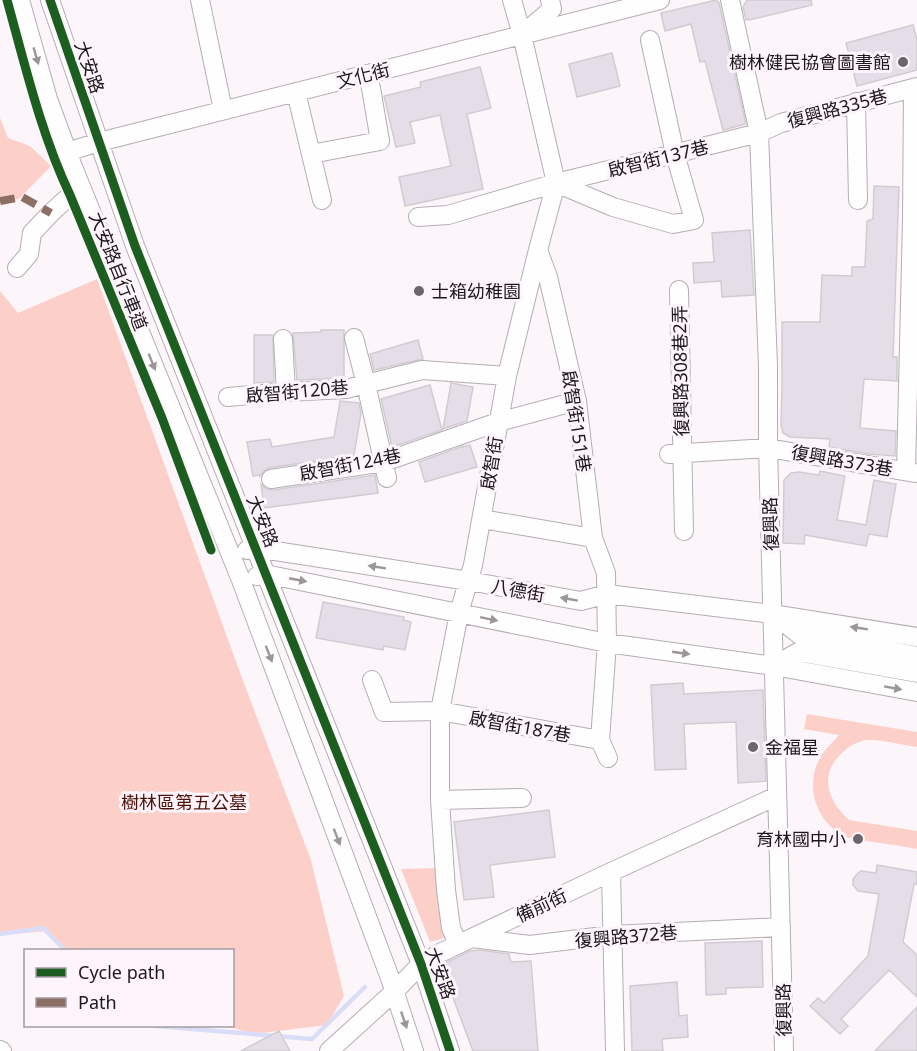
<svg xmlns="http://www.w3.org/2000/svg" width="917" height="1051" viewBox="0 0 917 1051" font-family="'Noto Sans','Noto Sans TC',sans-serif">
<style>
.green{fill:#fcd0c8}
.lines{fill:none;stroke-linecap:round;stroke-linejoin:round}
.stream{stroke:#d9ddf7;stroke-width:4.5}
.building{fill:#e5dee9;stroke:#d0ccd1;stroke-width:1.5}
.minor-casing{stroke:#b4aeb2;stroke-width:20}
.minor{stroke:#fffefe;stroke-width:18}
.quiet{stroke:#8d6e63;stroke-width:8;stroke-dasharray:15 8;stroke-linecap:butt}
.cycleway-casing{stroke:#fef4fb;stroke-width:13}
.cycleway{stroke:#1b5e20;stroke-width:9}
.oneway{fill:#9a9699}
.poi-dot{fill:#6c666a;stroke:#fef4fb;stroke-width:2}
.labels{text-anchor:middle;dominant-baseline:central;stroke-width:6;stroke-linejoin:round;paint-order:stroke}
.poi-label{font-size:18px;fill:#1e181d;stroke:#fef4fb;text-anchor:end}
.street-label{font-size:18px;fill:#1e181d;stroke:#fef4fb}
.park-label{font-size:18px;fill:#4e1206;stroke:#fef4fb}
</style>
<rect width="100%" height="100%" fill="#fcf6fa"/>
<path class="green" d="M0,118L8,138L30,146L51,166L19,199L0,201Z
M97,279L242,678L311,860L344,996L327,1025L254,1034L226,1026H232V950H67L48,931L0,935V291L18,313Z
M807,714L917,732V747C905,745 877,739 867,740C858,741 849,746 842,753C818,775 828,801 849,820L917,831V849C900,846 883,843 866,841C859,839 850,839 844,836C815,821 804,784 821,756C826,748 833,742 839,735L804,729Z
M437,868L444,938L430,942L401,869Z"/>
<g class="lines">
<path class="stream" d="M0,934L43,928L65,950
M156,1026L312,1039L365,987"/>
</g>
<path class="building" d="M716,0L719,3L746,124L723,130L705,61L700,62L691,24L665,31L661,13Z
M747,0H811L812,5L749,20L748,19L746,20L743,7Z
M913,25L917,40V70L857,86L846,43Z
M612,53L620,86L577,97L569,64Z
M480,67L491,108L467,114L483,189L405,206L399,177L451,166L440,115L410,122L415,143L396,147L384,96L421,87L420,82Z
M874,186L899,187L893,357H897V381L864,379L860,428L896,431L895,456L869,454L829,447L830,439L790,437L783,433L781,425L782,388V322H820L822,275L852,276V267H865L867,221L873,219Z
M750,230L754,295L722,297L721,281L694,283L693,263L714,262L712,233Z
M321,330H344V378L297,380L293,333L321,332Z
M254,335H273L274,382L254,383Z
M418,340L423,359L374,370L370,354Z
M451,383L473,387L467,421L443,429Z
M430,385L442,430L392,447L381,399Z
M340,401L359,403L361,413L354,455L269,468L264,471L260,476V475L253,476L247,442L270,439L272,447L334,437Z
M470,445L477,467L425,482L419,462L463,446V447Z
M820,471L845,476L837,520L866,525L874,480L896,484L887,537L869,534L866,546L805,535L804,544L783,543L784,480L791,473L799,472L819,475Z
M375,475L378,493L264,508L261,484L266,489L273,490Z
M323,602L404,617L403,620L411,622L405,650L384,646L383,650L316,638Z
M683,683L684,694L763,690L766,781L738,783L736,722L684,724L686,769L655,770L651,685Z
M549,810L555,857L490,865L494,897L464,900L454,822Z
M877,865L917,872V884H914L903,942L917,955V997L889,970L841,1019L848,1026L840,1034L810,1006L818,998L824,1003L868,956L879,894L858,891L853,885V879L858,873L861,871L876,873Z
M762,941L763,987L726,988V994L706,995L705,943Z
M480,950L509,954L511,962L531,961L538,1051H473L443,971V964L470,951Z
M677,982L679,1016L687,1015L688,1037L662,1039L663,1051H632L630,986Z
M917,1007V1051H875Z
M279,1031L290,1051H241Z"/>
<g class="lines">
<g class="minor-casing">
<path id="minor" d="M20,0L48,99L73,167L241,580L390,978L414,1051
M50,0L135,246L421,964L450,1051
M200,0L223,110
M730,0L759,133L768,366V448L784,1051
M525,32L552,9L550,0
M296,92L322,200
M856,102L858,200
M67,152L99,142L660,0
M311,154L380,141L371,88L367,74
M556,183L613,207L673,224L694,220L675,154L650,40
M418,217L448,215L556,183L759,133L781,123L917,87
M538,250L548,277L577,401L593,538L606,573L607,643L600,740L608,758
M17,268L29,254L32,233L51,213L80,186
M679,290L684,531
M354,338L366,384L387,478
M283,339L286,392
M228,397L286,392L346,389L422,370L507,376
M669,454L768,448L915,473
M906,471L912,220L913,88
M271,479L384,462L498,422L577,401
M482,519L593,538
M247,550L256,548L469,581L581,601L607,594L772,614L917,637
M257,576L265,574L607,643L774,666L917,692
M774,615L800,635L917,656
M774,666L798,652L917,673
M372,680L384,712L440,711L600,740
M440,800L522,798
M611,872L615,1051
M472,938L530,945L612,935L781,927
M458,944L451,928L446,890L440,800V711L459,613L473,565L507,376L538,250L556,183L522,35L512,0
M0,1050L2,1051
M329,1051L394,992L421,964L440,953L611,872L777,796"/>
</g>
<use href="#minor" class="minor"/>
<path class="quiet" d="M0,201L22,197L51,213"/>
<g class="cycleway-casing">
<path id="cycleway" d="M7,0C25,65 41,134 70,195L162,418L211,550
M50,0L135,246L421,964L450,1051"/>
</g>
<use href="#cycleway" class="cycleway"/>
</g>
<defs><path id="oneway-solid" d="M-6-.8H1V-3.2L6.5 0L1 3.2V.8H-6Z" transform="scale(1.5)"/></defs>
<g class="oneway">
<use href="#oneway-solid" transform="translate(36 56) rotate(74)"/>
<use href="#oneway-solid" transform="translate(152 362) rotate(68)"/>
<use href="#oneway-solid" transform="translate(377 567) rotate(-171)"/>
<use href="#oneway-solid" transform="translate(298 580) rotate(11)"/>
<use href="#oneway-solid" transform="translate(569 599) rotate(-170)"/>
<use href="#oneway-solid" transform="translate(489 619) rotate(12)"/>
<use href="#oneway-solid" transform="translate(859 628) rotate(-171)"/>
<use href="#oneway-solid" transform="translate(681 653) rotate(8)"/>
<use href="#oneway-solid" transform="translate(269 654) rotate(69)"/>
<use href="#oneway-solid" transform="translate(893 688) rotate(10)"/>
<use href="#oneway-solid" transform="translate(337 837) rotate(69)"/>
<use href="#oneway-solid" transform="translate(404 1020) rotate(71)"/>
</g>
<g class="poi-dot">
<circle cx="903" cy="62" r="6"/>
<circle cx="419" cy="291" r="6"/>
<circle cx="753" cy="747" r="6"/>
<circle cx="858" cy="839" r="6"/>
</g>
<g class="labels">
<g class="poi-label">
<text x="891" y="62">樹林健民協會圖書館</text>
<text x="431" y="291" text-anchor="start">士箱幼稚園</text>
<text x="765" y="747" text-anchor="start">金福星</text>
<text x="846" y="839">育林國中小</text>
</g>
<g class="street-label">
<text transform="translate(90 67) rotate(71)">大安路</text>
<text transform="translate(363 75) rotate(-14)">文化街</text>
<text transform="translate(837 108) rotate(-15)">復興路335巷</text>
<text transform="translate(658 158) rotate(-14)">啟智街137巷</text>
<text transform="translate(119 271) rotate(68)">大安路自行車道</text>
<text transform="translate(680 371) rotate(-91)">復興路308巷2弄</text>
<text transform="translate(297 391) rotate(-5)">啟智街120巷</text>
<text transform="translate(577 421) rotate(81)">啟智街151巷</text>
<text transform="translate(842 460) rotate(10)">復興路373巷</text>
<text transform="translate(491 463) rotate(-81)">啟智街</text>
<text transform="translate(350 464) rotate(-11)">啟智街124巷</text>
<text transform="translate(263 521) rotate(68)">大安路</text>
<text transform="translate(770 524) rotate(-92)">復興路</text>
<text transform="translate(518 590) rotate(10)">八德街</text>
<text transform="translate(520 726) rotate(10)">啟智街187巷</text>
<text transform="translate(541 905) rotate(-25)">備前街</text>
<text transform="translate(626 936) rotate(-5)">復興路372巷</text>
<text transform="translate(441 973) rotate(70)">大安路</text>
<text transform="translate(783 1010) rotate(-91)">復興路</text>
</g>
<g class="park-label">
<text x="184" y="802">樹林區第五公墓</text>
</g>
</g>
<rect x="24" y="949" width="210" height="78" fill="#fef4fb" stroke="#a49ca2" stroke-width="1.5"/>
<rect x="36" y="968" width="30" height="9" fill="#1b5e20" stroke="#a49ca2" stroke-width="1.5"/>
<text x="78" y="979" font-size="18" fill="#1e181d">Cycle path</text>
<rect x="36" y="998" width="30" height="9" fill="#8d6e63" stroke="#a49ca2" stroke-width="1.5"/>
<text x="78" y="1009" font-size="18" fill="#1e181d">Path</text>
</svg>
